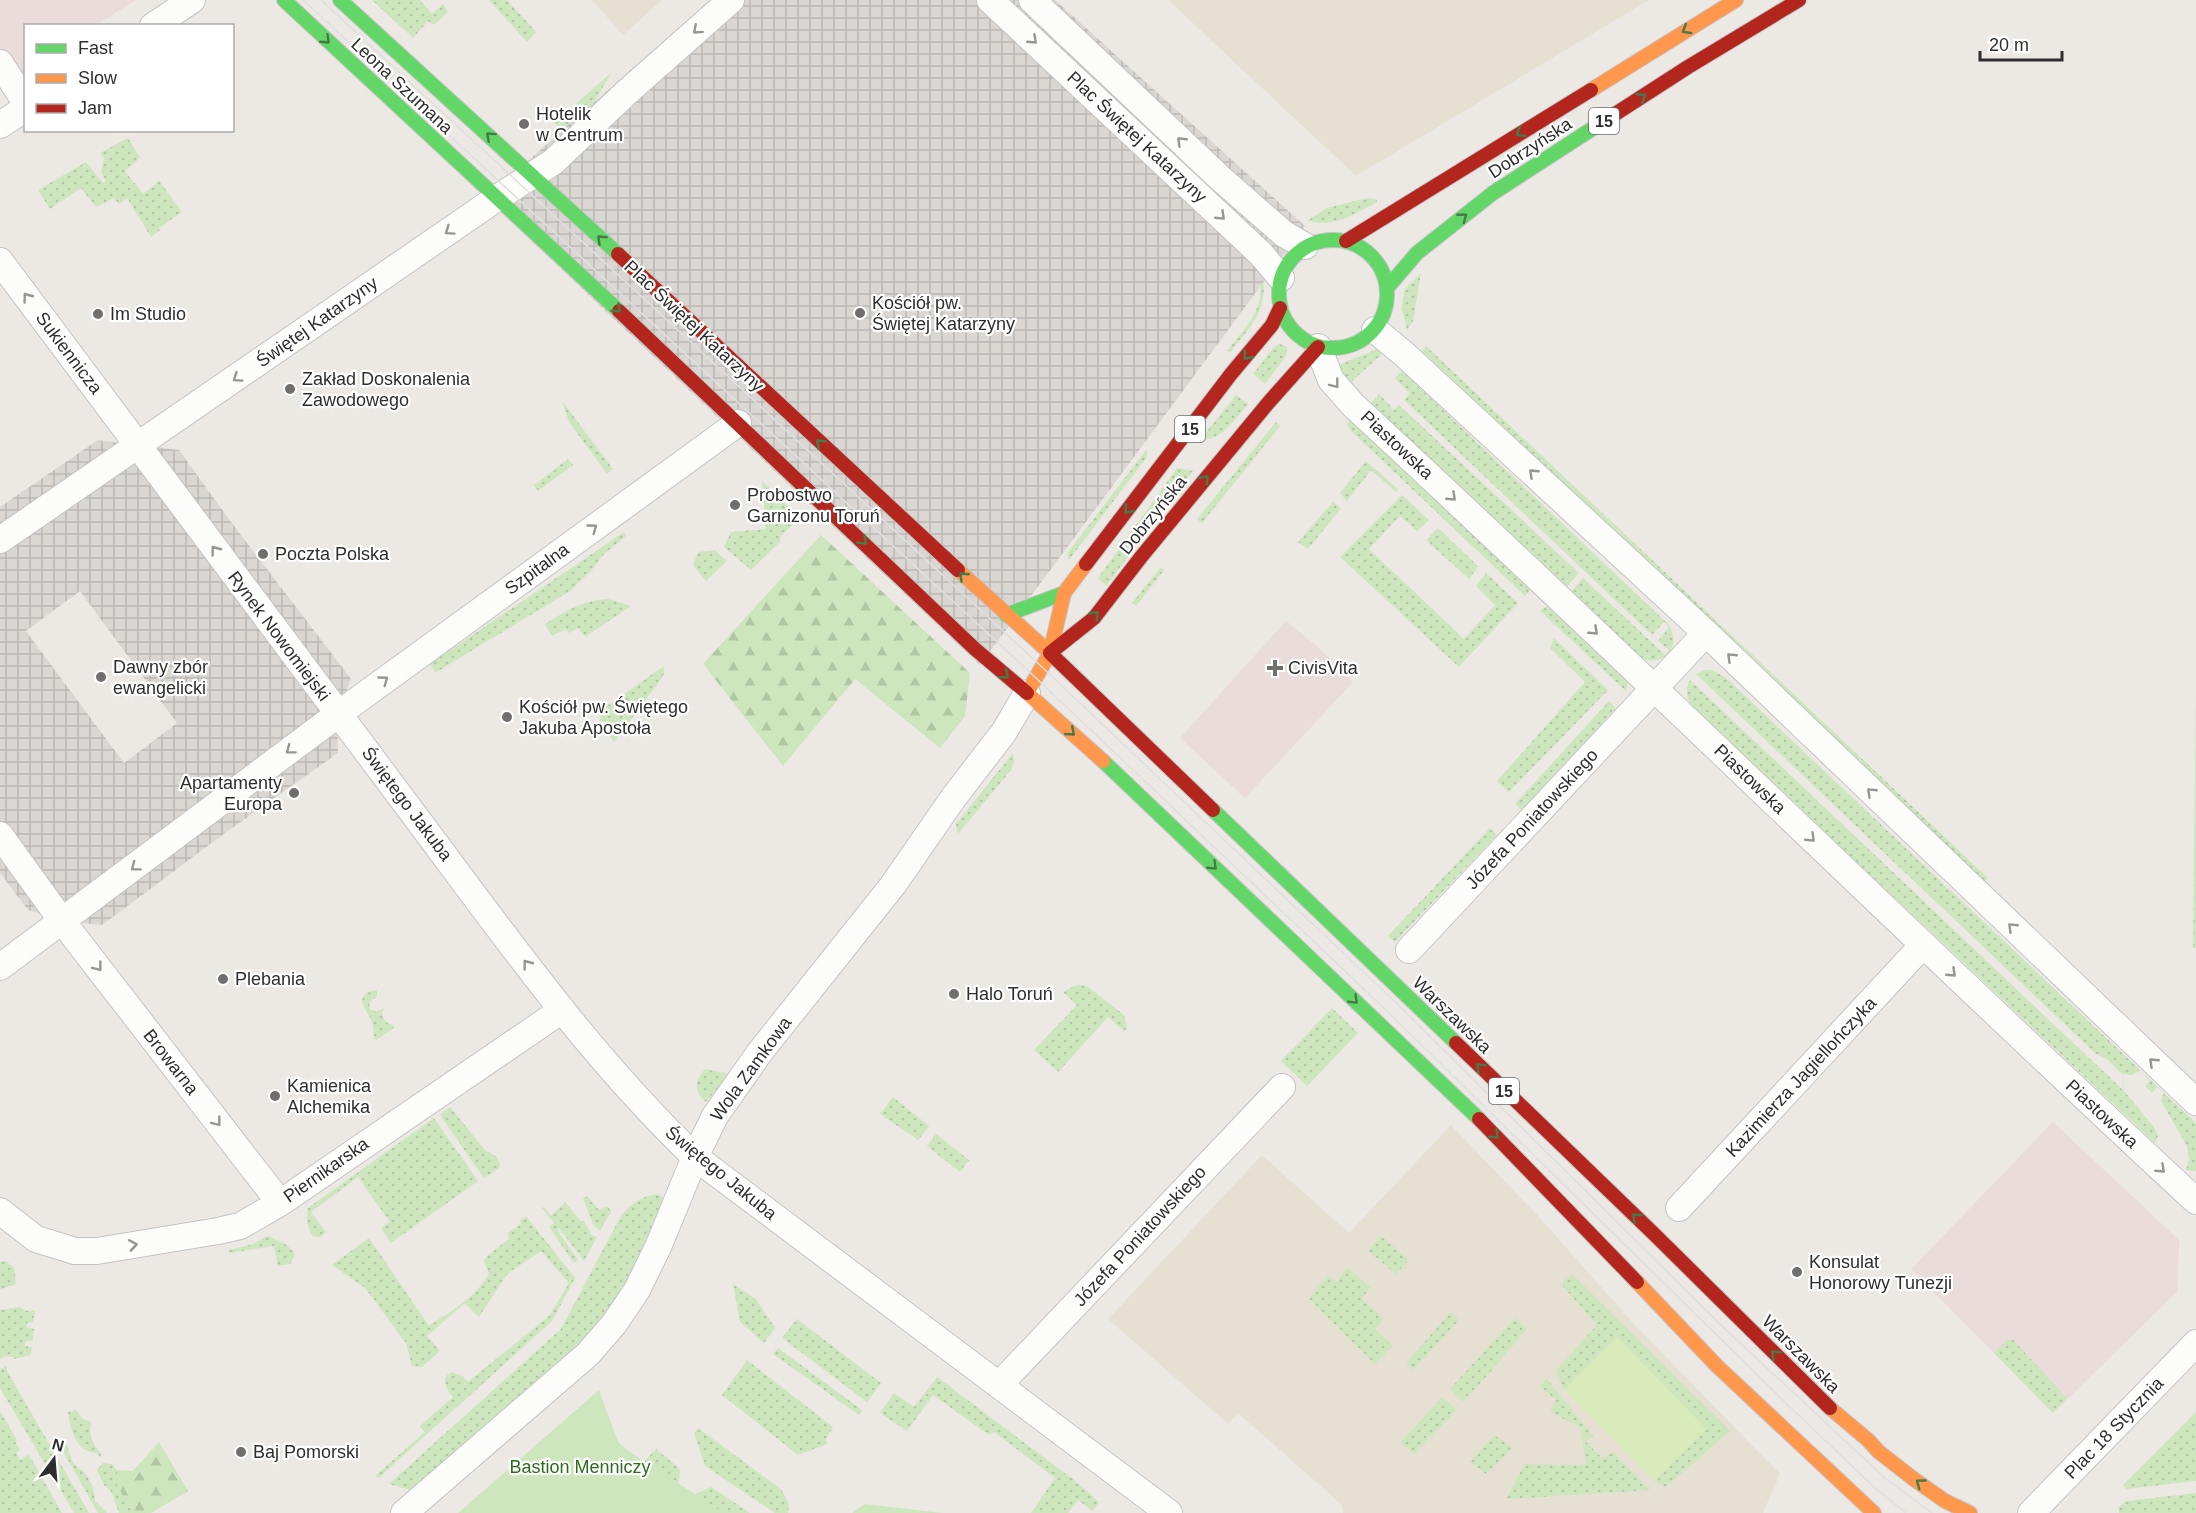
<svg xmlns="http://www.w3.org/2000/svg" width="2196" height="1513" viewBox="0 0 2196 1513" font-family="Arial,sans-serif">
<style>
.education{fill:#e6e0d3}
.medical{fill:#e9dcdb}
.grass{fill:url(#grass-dots)}
.forest{fill:url(#forest-firs)}
.park{fill:#cee6be}
.pitch{fill:#d9eabb}
.plaza{fill:url(#plaza-grid);fill-rule:evenodd}
.lines{fill:none;stroke-linecap:round;stroke-linejoin:round}
.street-casing{stroke:#c5c4c5;stroke-width:28}
.fast-casing{stroke:#c5c4c5;stroke-width:16}
.slow-casing{stroke:#c5c4c5;stroke-width:16}
.jam-casing{stroke:#c5c4c5;stroke-width:16}
.street{stroke:#fcfcfb;stroke-width:26}
.fast{stroke:#63d668;stroke-width:14}
.slow{stroke:#ff974d;stroke-width:14}
.jam{stroke:#b3261e;stroke-width:14}
.tram{stroke:#dfdfe1;stroke-width:1.5}
.oneway{stroke:#959594}
.oneway2{stroke:#467a48}
.poi-dot{fill:#706f6e;stroke:#fff;stroke-width:2}
.labels{text-anchor:middle;dominant-baseline:central;stroke-width:4.5;stroke-linejoin:round;paint-order:stroke}
.shield{fill:#fff;stroke:#6d6d6d;stroke-width:1.5}
.shield-label{font-size:16px;font-weight:bold;fill:#2e2e2e}
.street-label{font-size:18px;fill:#2e2e2e;stroke:#fff}
.poi-label{font-size:18px;fill:#2e2e2e;stroke:#fff;text-anchor:start}
.park-label{font-size:18px;fill:#2c6e1b;stroke:#fff}
</style>
<defs>
<pattern id="grass-dots" width="8" height="8" patternUnits="userSpaceOnUse" patternTransform="scale(1.5)"><rect width="8" height="8" fill="#cee6be"/><path d="M2 2h.1M6 6h.1" fill="none" stroke="#b1c6a4" stroke-width="1.8" stroke-linecap="round"/></pattern>
<pattern id="forest-firs" width="22" height="20" patternUnits="userSpaceOnUse" patternTransform="scale(1.5)"><rect width="22" height="20" fill="#cee6be"/><path d="M5 1l3.5 6h-7zM16 11l3.5 6h-7z" fill="#b1c6a4"/></pattern>
<pattern id="plaza-grid" width="8" height="8" patternUnits="userSpaceOnUse" patternTransform="scale(1.5)"><rect width="8" height="8" fill="#dad6d2"/><path d="M0 4h8M4 0v8" fill="none" stroke="#bbb8b5"/></pattern>
</defs>
<rect width="100%" height="100%" fill="#ece8e4"/>
<path class="education" d="M592,0H662L623,35Z
M1168,0H1649L1356,176Z
M1451,1125L1539,1217L1634,1324L1780,1474L1763,1513H1343L1342,1505L1238,1413L1228,1424L1108,1319L1262,1155L1349,1233Z"/>
<path class="medical" d="M0,0H136L96,25L26,26L25,71L18,77L0,48Z
M1286,621L1319,648L1353,682L1245,798L1180,738Z
M2053,1122L2179,1240L2178,1291L2053,1413L1911,1269Z"/>
<path class="grass" d="M372,0H420L432,14L443,4L448,12L434,25L428,21L413,38Z
M489,0H507L536,32L527,42Z
M612,72L589,110L563,134L555,122Z
M128,138L140,158L125,171L143,194L159,181L182,212L159,228L160,230L151,237L127,198L119,204L114,198L96,207L81,188L50,209L38,190L86,162L103,183L106,181L101,172L104,158L100,153Z
M1367,198L1376,199L1377,202C1351,216 1337,227 1307,221L1327,208Z
M1421,273L1413,321L1407,330L1402,309L1404,290Z
M1263,275C1268,311 1251,325 1231,352L1227,351C1246,326 1266,310 1259,276Z
M1280,344L1287,347L1286,356L1265,384L1253,374L1274,347Z
M1426,346L1988,878L1984,882L1422,351Z
M1376,349L1383,353L1349,384L1341,376L1338,367C1344,360 1365,356 1376,349Z
M1402,371L1668,624C1684,647 1662,669 1638,657L1370,404L1379,394L1394,410L1399,405L1579,573L1566,587L1572,591L1583,578L1665,655L1669,650L1658,641L1669,627L1664,622L1652,635L1404,400L1410,394L1395,378Z
M1236,395L1248,404C1234,420 1223,440 1200,440Z
M562,401L613,469L607,474L569,422Z
M1351,419L1531,589L1525,596L1351,431L1347,425Z
M1276,422L1280,426L1202,523L1197,519Z
M1147,449V457L1069,560L1067,556L1069,551Z
M568,459L573,465L538,491L534,485Z
M1366,461L1398,489L1396,492L1371,470L1347,501L1340,493Z
M1177,468L1193,471L1106,586L1098,578Z
M762,480L799,518L781,536L780,542L751,570L724,547L731,532L766,529Z
M1402,495L1429,520L1417,531L1400,516L1369,549L1464,639L1495,605L1476,586L1486,573L1518,603L1459,667L1340,557Z
M1333,502L1341,508L1308,549L1298,542Z
M1438,528L1478,566L1469,579L1426,540Z
M624,532L626,536L603,555L591,571L570,591L435,673L430,664Z
M715,550L727,561L706,581L693,565L698,552Z
M1160,568L1165,569L1136,606L1132,603Z
M608,599L631,606L585,637L578,628L569,633L566,629L552,636L545,624C568,610 580,601 608,599Z
M1547,606L1628,682L1626,691L1540,611Z
M1554,638L1608,690L1509,792L1497,781L1585,682L1550,648Z
M664,666V674L659,682L614,742L608,732L610,730V724L599,720L601,718L597,713Z
M1705,670H1712L1725,677L2196,1123V1171L2186,1170L2189,1159L2187,1146L2161,1101L2164,1093L2157,1087L2152,1093L2145,1086L2150,1081L2140,1070L2132,1075L2122,1074L2124,1091L2154,1127L2158,1136L2155,1143L1695,710C1687,700 1684,691 1690,680L2123,1090L2122,1074L2107,1059L2096,1054L1696,674Z
M2196,685V948H2193Z
M1609,701L1616,708L1522,811L1515,804Z
M1013,753L1014,763L1011,770L959,833L957,832L956,824Z
M1490,828L1497,835L1395,942L1388,936Z
M1081,985L1087,986L1124,1015L1127,1028L1124,1031L1108,1017L1058,1072L1034,1050L1077,1005L1063,992L1074,986Z
M377,990V996L369,1003L370,1009L376,1012L384,1008L382,1015C386,1025 388,1022 395,1027L375,1041C373,1035 374,1028 372,1022C366,1008 351,995 377,990Z
M1332,1008L1358,1033L1307,1086L1281,1061Z
M705,1069L730,1074L706,1102C693,1090 695,1081 705,1069Z
M893,1097L929,1126L918,1140L880,1114Z
M450,1107L485,1150L497,1157L500,1163L499,1168L484,1178L440,1115Z
M434,1118L478,1181L391,1243L381,1228L390,1222L358,1177L311,1212L326,1232L321,1237L313,1236C307,1229 306,1217 308,1208Z
M936,1134L969,1160L960,1172L927,1146Z
M657,1194L664,1198L637,1267L617,1300L589,1337L414,1491L389,1484L561,1329L621,1216C630,1204 642,1196 657,1194Z
M587,1196L599,1210L607,1206L611,1211L600,1231L594,1226L583,1199Z
M565,1202L581,1221H584L592,1235L597,1237L584,1261L559,1228L557,1230L578,1260L574,1263L549,1227L554,1223L542,1208L544,1207L551,1216Z
M526,1216L575,1278L552,1321L385,1472L379,1478L375,1476L425,1432L420,1426L453,1397C447,1389 439,1378 452,1372L462,1376L468,1382L549,1316L569,1283L541,1251L507,1274L479,1317L465,1303L427,1336L440,1351L422,1367L412,1366L406,1343L365,1288L332,1265L369,1238L429,1326C451,1311 475,1298 489,1274L484,1261L487,1256L509,1239L508,1233L521,1224L520,1220Z
M267,1236C278,1240 291,1245 295,1255L290,1264L278,1266L274,1246L229,1253V1250L253,1244Z
M1381,1236L1409,1260L1396,1274L1368,1251Z
M5,1261L14,1267L16,1284L0,1289V1262Z
M1347,1267L1370,1287L1362,1299L1384,1319L1375,1329L1393,1346L1375,1364L1309,1299L1328,1275L1337,1282Z
M1572,1274L1730,1431L1666,1487L1654,1481L1706,1429L1617,1337L1564,1390L1556,1370L1597,1325L1561,1284Z
M733,1284L756,1299L775,1328L764,1343L740,1322Z
M20,1307L26,1311L35,1310L33,1322L27,1323L26,1327L34,1329L33,1340L25,1342V1346L32,1347L31,1355L14,1359L13,1357L6,1356L0,1359V1310Z
M1451,1312L1459,1320L1413,1370L1406,1363Z
M1515,1318L1527,1329L1464,1402L1450,1389Z
M797,1319L881,1383L867,1402L782,1338Z
M2007,1340H2013L2067,1398L2053,1413L1994,1353Z
M778,1348L862,1410L859,1415L773,1354Z
M747,1360L833,1427L826,1439L827,1444L798,1455L722,1395Z
M7,1366V1371L89,1513H74L0,1388V1369Z
M937,1377L1074,1480L1099,1502L1093,1511L1078,1500L1068,1513H1031L1055,1478L994,1432L989,1435L933,1395L907,1431L880,1413L894,1393L914,1407Z
M1547,1379L1593,1436L1586,1442L1602,1458L1613,1452L1650,1490L1506,1499L1525,1464L1586,1465L1581,1428L1550,1412L1556,1400L1540,1386Z
M1442,1397L1457,1410L1414,1454L1400,1443Z
M76,1410L83,1419L91,1422C88,1437 94,1445 102,1455L100,1457L97,1453C75,1452 71,1430 68,1412Z
M0,1411L17,1440L15,1442L20,1450L16,1453L20,1460L29,1455L62,1513H0Z
M2196,1412V1481L2126,1489L2123,1485Z
M698,1428L782,1490L789,1505L788,1513H775L705,1466L694,1433Z
M1494,1435L1513,1448L1486,1474L1470,1462Z
M66,1442L73,1463L85,1473L93,1487L95,1501L107,1513H98L60,1446Z
M656,1449L680,1469L679,1482L676,1487L633,1473Z
M103,1463L112,1464L117,1470V1485L133,1513H119L111,1491L104,1485L97,1470Z
M711,1487L750,1513H674L684,1499Z
M2196,1493V1513H2119V1507L2126,1501Z"/>
<path class="forest" d="M821,535L970,673L965,716L940,748L855,679L783,766L703,664Z
M159,1442L188,1491L151,1513H133L117,1485V1470L133,1471Z"/>
<path class="park" d="M599,1390L618,1442L630,1452L724,1513H458Z
M865,1504L943,1513H852Z"/>
<path class="pitch" d="M1617,1337L1707,1429L1654,1481L1564,1390Z"/>
<path class="plaza" d="M710,0H1055L1305,226L980,665L486,198Z
M98,440L179,450L231,522L351,679L337,715L338,753L221,836L102,925L62,921L28,910L0,873V507ZM80,591L177,723L124,763L26,631Z"/>
<g class="lines">
<g class="street-casing">
<path id="street" d="M990,0L1261,254L1281,278
M1032,0L1219,177L1284,234L1305,246
M153,26L192,0
M0,63L26,103
M0,125L26,108
M0,261C134,441 268,621 403,800C495,922 584,1051 695,1157L1169,1513
M1375,330L1404,354L1706,633L2196,1102
M1318,347L1331,380L1353,405C1637,667 1912,939 2196,1201
M0,540L497,198L553,162L626,93L731,0
M0,835L62,921L280,1203
M1409,950L1706,633
M0,967L337,715L738,423
M1679,1208L1922,946
M0,1211L36,1239L75,1251H97L218,1231L240,1226L280,1203L562,1010
M999,1385L1282,1087
M404,1513L588,1354L614,1324L637,1290L658,1247L695,1157L715,1116L760,1052L893,885L954,797L1004,732L1027,693
M2031,1513L2196,1343"/>
</g>
<g class="fast-casing">
<path id="fast" d="M284,0L619,311
M340,0L618,254
M1279 294a54 54 0 1 1 108 0a54 54 0 1 1-108 0Z
M1387,288L1417,253L1493,193L1595,127
M1006,615L1064,593
M1103,761L1479,1119
M1213,810L1456,1043"/>
</g>
<g class="slow-casing">
<path id="slow" d="M1591,90L1736,0
M1086,564L1064,593L1050,653L1027,693L1103,761
M958,570L1050,653
M1637,1282L1717,1366L1874,1513
M1830,1408L1868,1440L1879,1452L1915,1480L1945,1501L1970,1513"/>
</g>
<g class="jam-casing">
<path id="jam" d="M1595,127L1688,67L1799,0
M1346,241L1591,90
M618,254L958,570
M619,311L975,649L1027,693
M1086,564L1231,374L1272,325L1280,308
M1050,653L1213,810
M1050,653L1094,618L1141,557L1269,402L1318,347
M1456,1043L1654,1234L1830,1408
M1479,1119L1637,1282"/>
</g>
<use href="#street" class="street"/>
<use href="#fast" class="fast"/>
<use href="#slow" class="slow"/>
<use href="#jam" class="jam"/>
<path class="tram" d="M303,0L1036,678L1388,1012L1789,1406L1875,1488L1906,1513
M321,0L1042,667L1396,1003L1724,1328L1885,1478L1932,1513"/>
</g>
<defs><path id="oneway-chevron" d="M-2-3.5L2.5 0L-2 3.5" fill="none" stroke-width="1.6" stroke-linecap="round" stroke-linejoin="round" transform="scale(1.5)"/></defs>
<g class="oneway">
<use href="#oneway-chevron" transform="translate(697 30) rotate(138)"/>
<use href="#oneway-chevron" transform="translate(1033 40) rotate(43)"/>
<use href="#oneway-chevron" transform="translate(1181 141) rotate(-136)"/>
<use href="#oneway-chevron" transform="translate(1221 216) rotate(44)"/>
<use href="#oneway-chevron" transform="translate(449 231) rotate(145)"/>
<use href="#oneway-chevron" transform="translate(27 297) rotate(-127)"/>
<use href="#oneway-chevron" transform="translate(237 378) rotate(145)"/>
<use href="#oneway-chevron" transform="translate(1335 384) rotate(52)"/>
<use href="#oneway-chevron" transform="translate(1533 473) rotate(-137)"/>
<use href="#oneway-chevron" transform="translate(1452 497) rotate(43)"/>
<use href="#oneway-chevron" transform="translate(593 528) rotate(-36)"/>
<use href="#oneway-chevron" transform="translate(215 550) rotate(-127)"/>
<use href="#oneway-chevron" transform="translate(1594 631) rotate(43)"/>
<use href="#oneway-chevron" transform="translate(1731 657) rotate(-136)"/>
<use href="#oneway-chevron" transform="translate(384 680) rotate(-36)"/>
<use href="#oneway-chevron" transform="translate(290 750) rotate(143)"/>
<use href="#oneway-chevron" transform="translate(1871 792) rotate(-136)"/>
<use href="#oneway-chevron" transform="translate(1811 838) rotate(44)"/>
<use href="#oneway-chevron" transform="translate(135 867) rotate(143)"/>
<use href="#oneway-chevron" transform="translate(2012 927) rotate(-136)"/>
<use href="#oneway-chevron" transform="translate(527 964) rotate(-127)"/>
<use href="#oneway-chevron" transform="translate(98 967) rotate(52)"/>
<use href="#oneway-chevron" transform="translate(1952 973) rotate(43)"/>
<use href="#oneway-chevron" transform="translate(2153 1062) rotate(-137)"/>
<use href="#oneway-chevron" transform="translate(217 1122) rotate(52)"/>
<use href="#oneway-chevron" transform="translate(2161 1169) rotate(43)"/>
<use href="#oneway-chevron" transform="translate(133 1245) rotate(-9)"/>
</g>
<g class="oneway2">
<use href="#oneway-chevron" transform="translate(1686 30) rotate(149)"/>
<use href="#oneway-chevron" transform="translate(326 40) rotate(43)"/>
<use href="#oneway-chevron" transform="translate(1642 97) rotate(-33)"/>
<use href="#oneway-chevron" transform="translate(1520 133) rotate(148)"/>
<use href="#oneway-chevron" transform="translate(490 136) rotate(-138)"/>
<use href="#oneway-chevron" transform="translate(1463 217) rotate(-38)"/>
<use href="#oneway-chevron" transform="translate(601 239) rotate(-137)"/>
<use href="#oneway-chevron" transform="translate(617 309) rotate(43)"/>
<use href="#oneway-chevron" transform="translate(1247 356) rotate(129)"/>
<use href="#oneway-chevron" transform="translate(820 443) rotate(-137)"/>
<use href="#oneway-chevron" transform="translate(1205 479) rotate(-50)"/>
<use href="#oneway-chevron" transform="translate(1128 510) rotate(128)"/>
<use href="#oneway-chevron" transform="translate(863 541) rotate(44)"/>
<use href="#oneway-chevron" transform="translate(963 576) rotate(-137)"/>
<use href="#oneway-chevron" transform="translate(1095 615) rotate(-47)"/>
<use href="#oneway-chevron" transform="translate(1005 675) rotate(40)"/>
<use href="#oneway-chevron" transform="translate(1071 732) rotate(41)"/>
<use href="#oneway-chevron" transform="translate(1213 866) rotate(44)"/>
<use href="#oneway-chevron" transform="translate(1354 1000) rotate(44)"/>
<use href="#oneway-chevron" transform="translate(1480 1067) rotate(-136)"/>
<use href="#oneway-chevron" transform="translate(1495 1135) rotate(44)"/>
<use href="#oneway-chevron" transform="translate(1636 1217) rotate(-136)"/>
<use href="#oneway-chevron" transform="translate(1775 1354) rotate(-135)"/>
<use href="#oneway-chevron" transform="translate(1920 1483) rotate(-144)"/>
</g>
<g class="poi-dot">
<circle cx="524" cy="124" r="6"/>
<circle cx="860" cy="313" r="6"/>
<circle cx="98" cy="314" r="6"/>
<circle cx="290" cy="389" r="6"/>
<circle cx="735" cy="505" r="6"/>
<circle cx="263" cy="554" r="6"/>
<path d="M1272 659h6v6h6v6h-6v6h-6v-6h-6v-6h6z"/>
<circle cx="101" cy="677" r="6"/>
<circle cx="507" cy="717" r="6"/>
<circle cx="294" cy="793" r="6"/>
<circle cx="223" cy="979" r="6"/>
<circle cx="954" cy="994" r="6"/>
<circle cx="275" cy="1096" r="6"/>
<circle cx="1797" cy="1272" r="6"/>
<circle cx="241" cy="1452" r="6"/>
</g>
<g class="labels">
<g class="shield">
<rect x="1589" y="108" width="30" height="26" rx="4.5"/>
<rect x="1175" y="416" width="30" height="26" rx="4.5"/>
<rect x="1489" y="1078" width="30" height="26" rx="4.5"/>
</g>
<g class="shield-label">
<text x="1604" y="121">15</text>
<text x="1190" y="429">15</text>
<text x="1504" y="1091">15</text>
</g>
<g class="street-label">
<text transform="translate(402 86) rotate(43)">Leona Szumana</text>
<text transform="translate(1137 137) rotate(43)">Plac Świętej Katarzyny</text>
<text transform="translate(1530 148) rotate(-33)">Dobrzyńska</text>
<text transform="translate(317 322) rotate(-35)">Świętej Katarzyny</text>
<text transform="translate(694 326) rotate(43)">Plac Świętej Katarzyny</text>
<text transform="translate(69 353) rotate(53)">Sukiennicza</text>
<text transform="translate(1397 445) rotate(43)">Piastowska</text>
<text transform="translate(1153 515) rotate(-51)">Dobrzyńska</text>
<text transform="translate(537 569) rotate(-36)">Szpitalna</text>
<text transform="translate(279 636) rotate(53)">Rynek Nowomiejski</text>
<text transform="translate(1750 779) rotate(44)">Piastowska</text>
<text transform="translate(407 804) rotate(53)">Świętego Jakuba</text>
<text transform="translate(1532 819) rotate(-47)">Józefa Poniatowskiego</text>
<text transform="translate(1452 1015) rotate(44)">Warszawska</text>
<text transform="translate(171 1062) rotate(52)">Browarna</text>
<text transform="translate(751 1069) rotate(-54)">Wola Zamkowa</text>
<text transform="translate(1801 1077) rotate(-47)">Kazimierza Jagiellończyka</text>
<text transform="translate(2102 1114) rotate(43)">Piastowska</text>
<text transform="translate(326 1170) rotate(-35)">Piernikarska</text>
<text transform="translate(721 1173) rotate(39)">Świętego Jakuba</text>
<text transform="translate(1140 1236) rotate(-47)">Józefa Poniatowskiego</text>
<text transform="translate(1801 1354) rotate(45)">Warszawska</text>
<text transform="translate(2114 1428) rotate(-46)">Plac 18 Stycznia</text>
</g>
<g class="poi-label">
<text x="536" y="114">Hotelik<tspan x="536" dy="21">w Centrum</tspan></text>
<text x="872" y="303">Kościół pw.<tspan x="872" dy="21">Świętej Katarzyny</tspan></text>
<text x="110" y="314">Im Studio</text>
<text x="302" y="379">Zakład Doskonalenia<tspan x="302" dy="21">Zawodowego</tspan></text>
<text x="747" y="495">Probostwo<tspan x="747" dy="21">Garnizonu Toruń</tspan></text>
<text x="275" y="554">Poczta Polska</text>
<text x="113" y="667">Dawny zbór<tspan x="113" dy="21">ewangelicki</tspan></text>
<text x="1288" y="668">CivisVita</text>
<text x="519" y="707">Kościół pw. Świętego<tspan x="519" dy="21">Jakuba Apostoła</tspan></text>
<text x="282" y="783" text-anchor="end">Apartamenty<tspan x="282" dy="21">Europa</tspan></text>
<text x="235" y="979">Plebania</text>
<text x="966" y="994">Halo Toruń</text>
<text x="287" y="1086">Kamienica<tspan x="287" dy="21">Alchemika</tspan></text>
<text x="1809" y="1262">Konsulat<tspan x="1809" dy="21">Honorowy Tunezji</tspan></text>
<text x="253" y="1452">Baj Pomorski</text>
</g>
<g class="park-label">
<text x="580" y="1467">Bastion Menniczy</text>
</g>
</g>
<rect x="24" y="24" width="210" height="108" fill="#ffffff" stroke="#ababab" stroke-width="1.5"/>
<rect x="36" y="44" width="30" height="9" fill="#63d668" stroke="#ababab" stroke-width="1.5"/>
<text x="78" y="54" font-size="18" fill="#2e2e2e">Fast</text>
<rect x="36" y="74" width="30" height="9" fill="#ff974d" stroke="#ababab" stroke-width="1.5"/>
<text x="78" y="84" font-size="18" fill="#2e2e2e">Slow</text>
<rect x="36" y="104" width="30" height="9" fill="#b3261e" stroke="#ababab" stroke-width="1.5"/>
<text x="78" y="114" font-size="18" fill="#2e2e2e">Jam</text>
<g transform="translate(54 1459) rotate(16)" stroke="#ffffff" stroke-width="4.5" paint-order="stroke">
<path d="M0-4.5L10 22L0 15L-10 22Z" fill="#2e2e2e"/>
<text y="-9" font-size="16" font-weight="bold" text-anchor="middle" fill="#2e2e2e">N</text>
</g>
<path d="M1980 51v9h82v-9" fill="none" stroke="#2e2e2e" stroke-width="3"/>
<text x="1989" y="51" font-size="18" fill="#2e2e2e" stroke="#ffffff" stroke-width="4.5" paint-order="stroke">20 m</text>
</svg>
